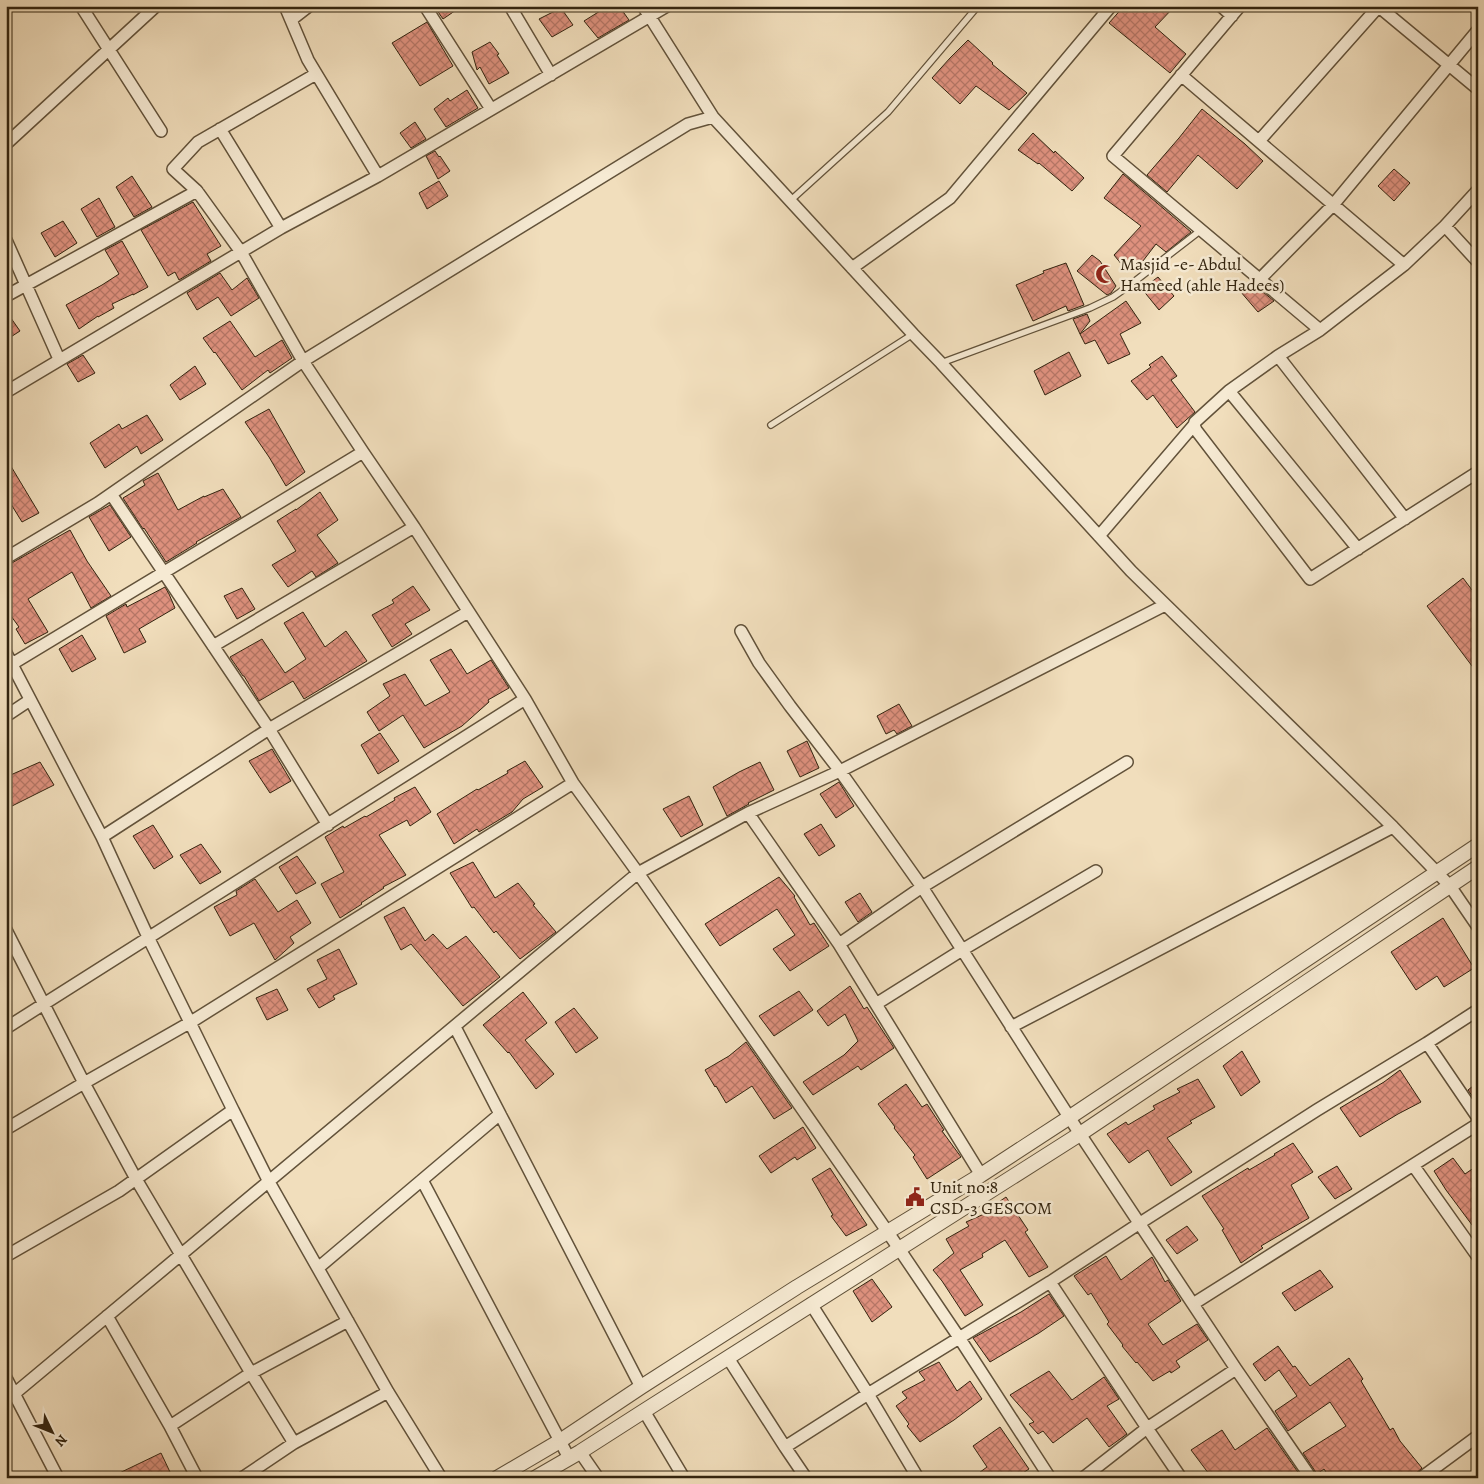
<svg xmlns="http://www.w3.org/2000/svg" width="1484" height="1484" viewBox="0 0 1484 1484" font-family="Alegreya,serif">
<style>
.building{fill:url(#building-cross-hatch);stroke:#33240f}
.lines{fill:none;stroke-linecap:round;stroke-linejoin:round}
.service-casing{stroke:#62523a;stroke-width:8}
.minor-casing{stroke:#62523a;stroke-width:14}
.tertiary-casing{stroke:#62523a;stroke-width:16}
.service{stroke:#f6ead3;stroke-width:5.5}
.minor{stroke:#f6ead3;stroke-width:11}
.tertiary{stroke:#f6ead3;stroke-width:14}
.labels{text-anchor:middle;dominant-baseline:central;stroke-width:5;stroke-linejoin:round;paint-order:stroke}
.poi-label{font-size:18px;fill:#33240f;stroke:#f6ead3;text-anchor:start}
</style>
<defs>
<pattern id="building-cross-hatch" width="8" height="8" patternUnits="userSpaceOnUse" patternTransform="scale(1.25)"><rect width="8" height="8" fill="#de917e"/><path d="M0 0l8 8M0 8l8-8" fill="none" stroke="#b57666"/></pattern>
</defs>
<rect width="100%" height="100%" fill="#f1debc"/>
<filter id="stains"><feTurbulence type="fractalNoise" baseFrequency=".004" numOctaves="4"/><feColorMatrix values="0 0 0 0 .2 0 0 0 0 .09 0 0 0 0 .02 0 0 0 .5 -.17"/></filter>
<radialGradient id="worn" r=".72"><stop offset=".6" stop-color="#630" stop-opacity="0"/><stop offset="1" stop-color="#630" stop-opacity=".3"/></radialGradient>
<path class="building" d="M434,6H462L443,19Z
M608,6H619L629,20L598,38L584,21Z
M1124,6H1175L1155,27L1186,54L1170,73L1109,23Z
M561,8L573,25L552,37L539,19Z
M427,22L453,66L420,86L392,43Z
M968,40L993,63L992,64L1027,93L1009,110L976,86L960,104L932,78L950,58Z
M490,42L499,54L497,55L509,73L489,84L480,67L477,70L472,52Z
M467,90L478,108L446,127L434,109L448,98L450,101Z
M1202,109L1245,144L1263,161L1237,189L1198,155L1167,192L1147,175L1179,138Z
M415,122L426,139L411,148L400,133Z
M1033,133L1054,153L1055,151L1084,178L1072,191L1039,163L1038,164L1018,150Z
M435,151L439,157L440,156L450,171L438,179L426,156Z
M1394,169L1410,183L1394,201L1378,186Z
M1123,174L1191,232L1166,252L1156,244L1136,270L1131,266L1127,271L1114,255L1141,226L1104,198Z
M132,176L152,207L134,217L116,187Z
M439,181L448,196L427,209L419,193Z
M99,198L115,227L97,237L81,209Z
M193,202L221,246L207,254L211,261L179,280L175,272L168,276L141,230Z
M63,221L77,243L55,257L41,233Z
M122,241L148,287L133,295V294L112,304L114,308L98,317V316L79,329L66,305L102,285L119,274L105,250Z
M1092,255L1100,261L1116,286L1111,293L1107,295L1077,271Z
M1066,263L1084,305L1068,311L1066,306L1033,321L1016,285L1044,273L1043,271Z
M220,273L232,290L247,278L259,298L231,316L218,297L197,310L187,293Z
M1158,277L1174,296L1159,310L1142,289Z
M1252,283L1274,301L1258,312L1240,291Z
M1126,301L1141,323L1120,334L1130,354L1108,364L1095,340L1085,344L1080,334Z
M6,311L20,331L6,340Z
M1087,314L1090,321L1080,334L1073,319Z
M230,321L255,357L282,340L292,358L270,373L268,370L242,390L215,352L214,353L203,338Z
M1069,352L1081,376L1045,395L1034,371Z
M83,355L95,373L78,382L67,364Z
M1162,356L1177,376L1171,380L1195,412L1177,428L1153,395L1147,400L1131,381L1151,367L1149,365Z
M195,366L206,384L180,400L170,385Z
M269,409L305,472L286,486L269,457L245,422Z
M147,415L163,440L141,454L137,446L105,468L90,443L119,424L122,429Z
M6,458L39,513L22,522L6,496Z
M158,473L178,510L204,496V497L223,489L241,517L196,542L197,543L166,562L144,528L143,529L123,498L145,485L143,481Z
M320,492L338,520L317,535L338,563L316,577L312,571L288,587L272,565L296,551L277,521L296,509V510Z
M110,505L131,537L109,551L89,517Z
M70,530L87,561L111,596L91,608L72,572L28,599L48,632L25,644L16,629L19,627L6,609V569L11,566L10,564Z
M1463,578L1478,598V674L1427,606Z
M413,586L430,610L405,624L412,634L392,647L372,615L394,603L392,600Z
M165,587L169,594L175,608L139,629L146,642L124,653L106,616L126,604L127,607Z
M242,588L255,609L237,619L224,596Z
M303,612L325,647L346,631L367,661L304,699L293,681L259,701L244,676H243L230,657L262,639L285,673L306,659L284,623Z
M82,635L96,659L72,672L59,649Z
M451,649L467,674L491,660L509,688L488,700L489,702L462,726L424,748L403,715L379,731L367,712L390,696L383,684L405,674L425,706L450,692L430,660Z
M899,704L912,726L897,734L894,730L886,734L877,716Z
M380,733L399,761L378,774L361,745Z
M807,741L819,768L800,777L787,751Z
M272,749L291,781L270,793L249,761Z
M525,761L543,787L523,799L512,812L479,832L477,829L454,844L437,814L477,789L478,790L508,773L507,771Z
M40,762L54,785L6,809V777Z
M760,762L774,790L748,803L749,804L727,816L713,787L739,772Z
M839,782L854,806L836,818L820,794Z
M415,787L431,812L410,826L407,820L379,835L406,875L383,887L384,888L361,903L362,904L340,918L321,884L344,872L325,837L343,826L344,828L365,816L366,817L395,800L394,798Z
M689,796L703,825L681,837L663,809Z
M821,824L835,846L819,856L804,834Z
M153,825L173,857L154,869L133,836Z
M201,844L221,872L200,884L180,855Z
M297,856L316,883L296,894L279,867Z
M473,862L495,898L518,883L535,904L533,905L556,932L520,959L496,931L494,933L474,907L472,908L450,873Z
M779,877L795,896L794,897L810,925L814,923L829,946L790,971L773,949L795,935L777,909L720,946L705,924Z
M255,879L278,912L297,900L311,923L290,937L294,943L275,960L254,923L230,936L214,907L237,895L236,891Z
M860,893L872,912L858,922L845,902Z
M404,907L425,941L433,934L447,949L466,936L500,977L463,1006L411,944L401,950L384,917Z
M1443,918L1474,968L1444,987L1437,976L1416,990L1391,952Z
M339,949L357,984L333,996L335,999L319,1008L307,989L327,979L317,960Z
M850,986L864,1009L867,1007L894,1048L861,1070L858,1066L813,1095L803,1082L844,1055L858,1041L845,1014L828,1026L817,1011Z
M277,989L288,1010L267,1020L256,998Z
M799,991L813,1010L774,1036L759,1016Z
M523,992L547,1023L525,1040L554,1074L536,1089L509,1052L508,1053L483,1025Z
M574,1008L598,1038L576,1053L555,1022Z
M746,1042L792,1108L774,1119L752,1086L726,1103L716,1086L715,1087L705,1070L729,1056Z
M1242,1051L1260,1082L1241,1096L1223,1066Z
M1400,1070L1421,1102L1398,1114L1360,1137L1340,1108L1384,1082Z
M1198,1079L1215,1107L1190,1121L1192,1123L1167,1138L1192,1172L1171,1186L1148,1150L1129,1163L1107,1134L1126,1122L1128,1125L1155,1109L1153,1106L1180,1092L1177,1089Z
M1478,1082V1104L1468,1090Z
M906,1084L922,1107L927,1104L944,1130L942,1131L961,1157L927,1179L913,1157L915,1155L894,1128L895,1127L878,1104Z
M803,1127L816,1148L797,1160L795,1157L771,1173L759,1156Z
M1293,1143L1313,1172L1291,1185L1309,1218L1261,1246L1263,1248L1241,1263L1222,1230L1224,1229L1202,1196L1248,1168L1249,1170L1275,1155L1274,1154Z
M1453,1158L1465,1174L1478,1165V1233L1446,1190L1434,1171Z
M1337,1166L1352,1189L1335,1199L1318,1177Z
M830,1168L867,1225L846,1236L831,1216L833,1215L812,1179Z
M1006,1197L1028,1230L1025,1232L1048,1267L1029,1277L1005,1240L982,1254L983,1257L960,1270L983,1305L965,1316L942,1281L933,1270L954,1253L946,1239L969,1226L966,1222L991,1211L990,1208Z
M1187,1226L1198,1240L1177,1254L1166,1240Z
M1106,1256L1121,1280L1152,1257L1165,1282L1168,1280L1181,1301L1148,1324L1163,1345L1197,1324L1208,1340L1176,1361L1180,1367L1171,1373L1170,1371L1153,1381L1137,1362L1136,1363L1122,1346L1123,1345L1107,1324L1109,1322L1091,1293L1088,1295L1074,1276Z
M1320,1270L1333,1287L1295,1311L1282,1293Z
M872,1279L892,1307L872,1322L853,1291Z
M1049,1294L1064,1316L1039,1333L990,1362L973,1338L1021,1312Z
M1278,1346L1293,1367L1295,1366L1310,1386L1349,1358L1363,1379L1361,1381L1390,1430L1393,1428L1400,1441L1422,1468L1411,1478H1330L1324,1469L1317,1474L1303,1453L1346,1426L1330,1402L1288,1431L1275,1411L1297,1396L1279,1370L1265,1381L1253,1364Z
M939,1362L957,1391L970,1381L982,1399L954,1420L920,1442L907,1426L909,1424L896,1406L907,1398L902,1392L925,1380L919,1372Z
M1049,1371L1072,1400L1104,1377L1119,1399L1107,1406L1127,1434L1109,1447L1087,1418L1053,1443L1043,1431L1038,1434L1029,1424L1034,1422L1010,1395Z
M1000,1427L1029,1469L1015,1478H972L987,1467L973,1446Z
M1267,1428L1302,1478H1212L1191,1450L1222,1430L1235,1450Z
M161,1453L170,1472L158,1478H109Z"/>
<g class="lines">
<g class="service-casing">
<path id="service" d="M790,201L888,112L978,6
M941,363L1090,308L1113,297L1130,285L1201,230
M771,425L913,334"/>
</g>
<g class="minor-casing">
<path id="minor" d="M81,6L161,131
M285,6L308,60L378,176
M425,6L491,109
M510,6L551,75
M1221,6L1232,16
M1240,6L1113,156L1320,330
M1378,6L1478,89
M291,20L309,6
M1181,75L1404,265
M713,117L913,334L941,363L1131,571L1393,827L1450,886L1478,927
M220,129L281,228
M1259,141L1379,6
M6,144L156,6
M1478,190L1445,226L1404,265L1320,330L1278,356L1229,391L1195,422L1194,425L1196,430L1310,579L1478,472
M197,191L173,169L198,142L316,74
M1445,226L1478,262
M6,240L59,359
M852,268L950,198L1111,6
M1260,279L1333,205L1478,30
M6,296L197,191L241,252L303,361L363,452L414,527L525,699L573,783L638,873L887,1231L960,1339L1050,1478
M1278,356L1405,519
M1229,391L1358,549
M6,392L281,228L378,176L667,6
M111,494L269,729L328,825
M1099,536L1194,425
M6,558L98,503L303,361L688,124L713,117L643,6
M741,631L759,663L790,706L840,771L922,887L1080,1134L1236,1369L1311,1478
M213,646L414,527
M6,653L102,837L148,937L233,1110L119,1191L6,1256
M12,664L363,452
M6,716L30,700
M748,813L839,944L981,1175
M102,837L269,729L468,612
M6,930L84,1083L136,1179L251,1373L170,1426L107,1316
M839,944L922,887L1127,762
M876,1004L962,950L1096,871
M455,1027L641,1387
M1011,1027L1393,827
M6,1028L525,699
M1427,1043L1478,1010
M233,1110L269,1182L388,1392L441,1478
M6,1129L84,1083L191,1022L573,783
M1413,1165L1478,1257
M422,1180L569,1458
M318,1268L500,1114
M1050,1282L1147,1428L1181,1478
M811,1304L868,1394L918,1478
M1193,1304L1478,1124
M728,1358L785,1447L806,1478
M6,1378L58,1478
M14,1394L638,873L748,813L840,771L1165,605
M644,1411L684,1478
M170,1426L197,1478
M294,1443L251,1373L348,1321
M785,1447L868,1394L1050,1282L1140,1223L1317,1110L1427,1043L1478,1118
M580,1452L598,1478
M242,1478L294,1443L388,1392
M1083,1478L1147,1428L1236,1369
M1421,1478L1478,1436"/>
</g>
<g class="tertiary-casing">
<path id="tertiary" d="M497,1478L560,1441L641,1387L797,1287L981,1175L1070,1117L1478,845
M535,1478L580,1452L644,1411L1080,1134L1478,867"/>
</g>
<use href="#service" class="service"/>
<use href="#minor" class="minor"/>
<use href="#tertiary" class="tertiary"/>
</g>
<defs>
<g id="mosque-bare" transform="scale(1.5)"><path d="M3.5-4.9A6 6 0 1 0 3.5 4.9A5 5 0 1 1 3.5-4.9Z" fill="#8f2418" stroke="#f6ead3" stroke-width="2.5" paint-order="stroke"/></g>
<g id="civic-bare" transform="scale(1.5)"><path d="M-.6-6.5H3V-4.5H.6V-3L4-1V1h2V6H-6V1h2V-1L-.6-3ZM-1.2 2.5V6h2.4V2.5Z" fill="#8f2418" stroke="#f6ead3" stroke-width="2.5" paint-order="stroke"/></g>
</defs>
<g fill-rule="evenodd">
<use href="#mosque-bare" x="1105" y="274"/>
<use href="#civic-bare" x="915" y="1197"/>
</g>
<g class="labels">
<g class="poi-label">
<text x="1120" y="264">Masjid -e- Abdul<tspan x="1120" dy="21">Hameed (ahle Hadees)</tspan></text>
<text x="930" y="1187">Unit no:8<tspan x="930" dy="21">CSD-3 GESCOM</tspan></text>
</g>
</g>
<rect width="1484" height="1484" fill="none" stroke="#f1debc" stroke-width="25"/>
<rect x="8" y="8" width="1469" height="1469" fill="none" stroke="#33240f" stroke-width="2.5"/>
<rect x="12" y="12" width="1459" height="1459" fill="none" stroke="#33240f"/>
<g transform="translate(52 1432) rotate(133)" stroke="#f6ead3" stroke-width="4" paint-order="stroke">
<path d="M0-4L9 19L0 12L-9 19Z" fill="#33240f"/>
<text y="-8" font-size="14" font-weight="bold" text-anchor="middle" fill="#33240f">N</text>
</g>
<rect width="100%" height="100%" filter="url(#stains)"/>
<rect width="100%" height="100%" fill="url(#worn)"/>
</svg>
